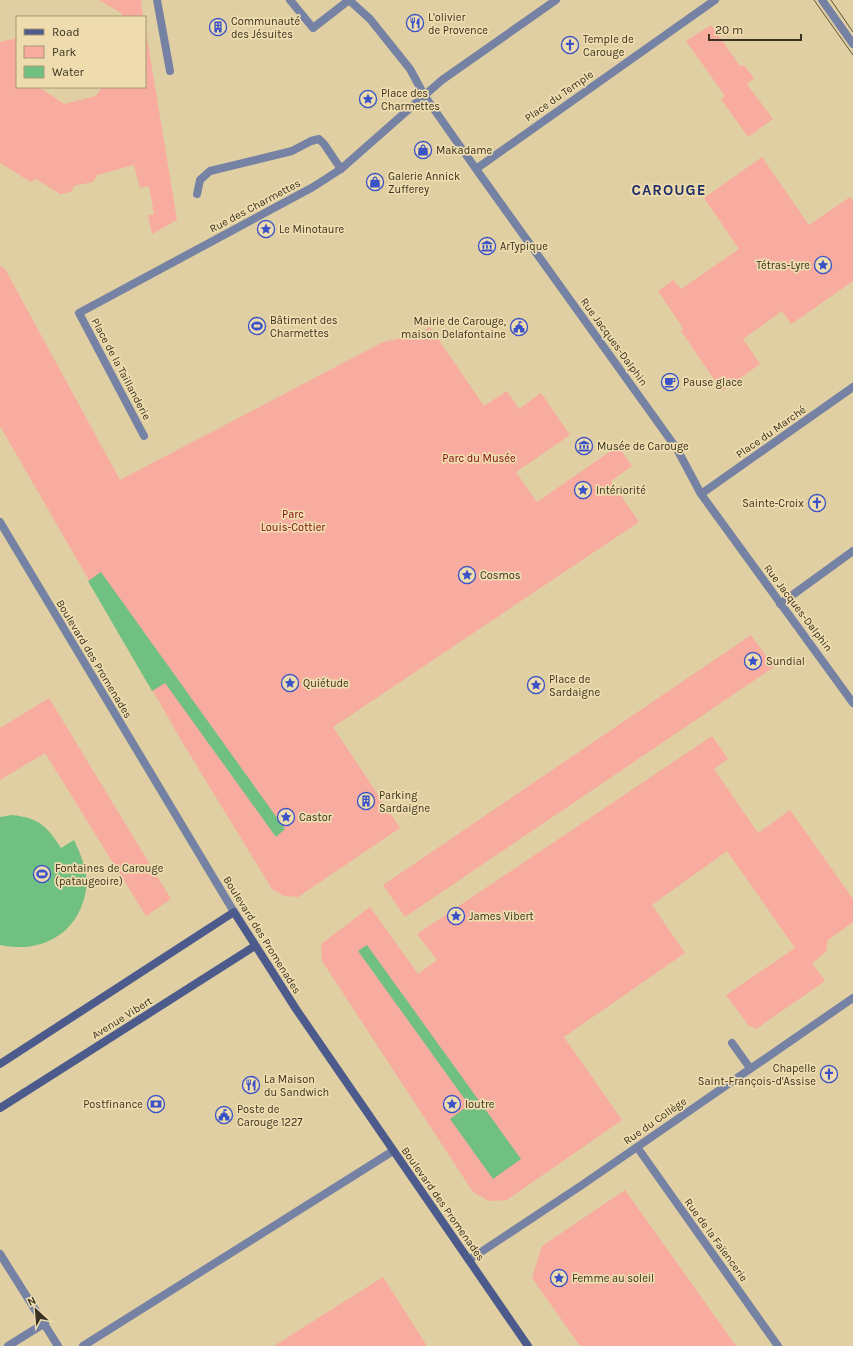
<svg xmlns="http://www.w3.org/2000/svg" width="853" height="1346" viewBox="0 0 853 1346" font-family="Karla,sans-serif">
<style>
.green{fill:#f8ac9f}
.water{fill:#70c081}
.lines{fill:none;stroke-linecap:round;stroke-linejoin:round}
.service{stroke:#7682a4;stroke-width:8}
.minor{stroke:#7682a4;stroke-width:8}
.tertiary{stroke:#7682a4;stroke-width:8}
.secondary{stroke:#4c5b8c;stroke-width:8}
.tram{stroke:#5d543c;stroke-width:1}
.labels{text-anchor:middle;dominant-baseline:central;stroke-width:3.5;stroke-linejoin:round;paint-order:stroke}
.poi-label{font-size:11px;fill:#393220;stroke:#eedcaf;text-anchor:start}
.street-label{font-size:11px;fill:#393220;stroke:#eedcaf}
.park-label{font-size:11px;fill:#7f0904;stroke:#eedcaf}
.district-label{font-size:15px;font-weight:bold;letter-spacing:1px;fill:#202e66;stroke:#eedcaf}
</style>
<rect width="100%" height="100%" fill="#e0cfa2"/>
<path class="green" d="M99,0H141L143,17H122L121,13Z
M711,25L740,66L744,65L754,78L747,84L773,119L748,137L721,99L725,96L686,41Z
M145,26L177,220L152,234L148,215L154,214L149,186L140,188L134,165L97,175L93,182L74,186L71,192L60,194L36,179L31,182L0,163V42L17,38V87H39L64,104L96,96L102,87H145Z
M762,157L809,225L850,197L853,201V281L793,323L791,324L782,311L743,339L760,364L722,391L681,331L683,328L658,291L673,280L681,289L739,249L704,198Z
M0,266L5,269L120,480L383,342L418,335L430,327L484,406L507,391L519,409L541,393L570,435L516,472L537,502L618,446L632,466L611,481L639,522L333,727L400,828L298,897L284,896L272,889L184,745L0,426Z
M751,635L774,667L405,917L383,885Z
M49,698L171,899L146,916L45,753L0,780V728Z
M712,736L728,759L714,769L758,833L790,810L853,899V922L828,940L826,952L812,963L825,981L756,1029L748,1025L726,995L795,948L727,851L652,905L685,953L564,1037L622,1120L507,1200L489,1201L473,1192L322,961L321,944L370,907L418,974L437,960L417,934Z
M625,1190L736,1346H580L532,1278L542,1246Z
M383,1277L427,1346H274Z"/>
<path class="water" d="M101,572L285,829L276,837L165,683L152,691L88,581Z
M12,815C39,818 47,826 61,848L74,840C81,855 89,873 86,890C79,934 41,954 0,945V817Z
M367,945L521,1159L493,1179L450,1119L469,1105L358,951Z"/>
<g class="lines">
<path class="service" d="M157,0L170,71
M290,0L313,28L349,0
M197,194L200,180L210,171L292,151L311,141L319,139L324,144L341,169
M732,1043L750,1068
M0,1254L58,1346
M8,1346L45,1323
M83,1346L393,1151"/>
<path class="minor" d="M349,0L370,19L410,69L424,95L476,169L677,449L701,494L853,703
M822,0L853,44
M476,169L715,0
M144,436L79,313L313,187L341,169L442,80L556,0
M701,494L853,387
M780,604L853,551
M637,1147L778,1346
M469,1260L582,1185L853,998"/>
<path class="tertiary" d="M0,522L234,912"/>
<path class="secondary" d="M0,1064L234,912L296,1009L528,1346
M0,1108L255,946"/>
<path class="tram" d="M814,0L853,55
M831,0L853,32"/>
</g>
<defs>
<g id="restaurant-ring" transform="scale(0.9)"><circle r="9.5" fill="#eedcaf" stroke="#3b53c6" stroke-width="1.5"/><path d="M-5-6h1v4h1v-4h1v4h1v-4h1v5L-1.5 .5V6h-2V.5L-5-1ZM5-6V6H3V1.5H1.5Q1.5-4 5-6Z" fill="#3b53c6"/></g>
<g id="building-ring" transform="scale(0.9)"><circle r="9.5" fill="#eedcaf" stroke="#3b53c6" stroke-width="1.5"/><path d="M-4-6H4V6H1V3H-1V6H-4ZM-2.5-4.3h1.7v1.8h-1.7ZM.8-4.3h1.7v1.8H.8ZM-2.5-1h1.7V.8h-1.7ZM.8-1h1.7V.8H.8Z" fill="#3b53c6"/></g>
<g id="church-ring" transform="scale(0.9)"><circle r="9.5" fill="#eedcaf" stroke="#3b53c6" stroke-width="1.5"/><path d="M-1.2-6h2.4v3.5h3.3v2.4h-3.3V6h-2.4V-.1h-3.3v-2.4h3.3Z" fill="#3b53c6"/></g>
<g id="sight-ring" transform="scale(0.9)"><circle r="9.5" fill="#eedcaf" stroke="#3b53c6" stroke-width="1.5"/><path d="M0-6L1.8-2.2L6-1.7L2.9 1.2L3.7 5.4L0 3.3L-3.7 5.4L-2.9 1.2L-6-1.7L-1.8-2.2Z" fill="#3b53c6"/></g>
<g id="shop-ring" transform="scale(0.9)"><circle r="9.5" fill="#eedcaf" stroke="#3b53c6" stroke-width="1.5"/><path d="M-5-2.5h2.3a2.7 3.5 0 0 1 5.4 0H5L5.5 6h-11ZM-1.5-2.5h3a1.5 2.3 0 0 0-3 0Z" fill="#3b53c6"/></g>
<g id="museum-ring" transform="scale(0.9)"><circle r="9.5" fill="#eedcaf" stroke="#3b53c6" stroke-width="1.5"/><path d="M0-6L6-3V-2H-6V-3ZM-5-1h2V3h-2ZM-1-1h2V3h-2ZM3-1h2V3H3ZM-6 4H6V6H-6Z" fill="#3b53c6"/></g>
<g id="stadium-ring" transform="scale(0.9)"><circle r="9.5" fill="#eedcaf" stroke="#3b53c6" stroke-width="1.5"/><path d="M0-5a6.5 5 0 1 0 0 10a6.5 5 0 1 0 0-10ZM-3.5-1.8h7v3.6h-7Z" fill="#3b53c6"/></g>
<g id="civic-ring" transform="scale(0.9)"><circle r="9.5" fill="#eedcaf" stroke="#3b53c6" stroke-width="1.5"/><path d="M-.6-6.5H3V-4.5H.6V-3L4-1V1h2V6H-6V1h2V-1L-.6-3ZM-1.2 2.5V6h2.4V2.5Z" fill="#3b53c6"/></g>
<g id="cafe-ring" transform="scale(0.9)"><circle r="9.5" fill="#eedcaf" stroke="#3b53c6" stroke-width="1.5"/><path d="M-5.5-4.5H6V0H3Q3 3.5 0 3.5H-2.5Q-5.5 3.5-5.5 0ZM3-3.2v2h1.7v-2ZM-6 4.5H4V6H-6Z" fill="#3b53c6"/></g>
<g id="bank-ring" transform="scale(0.9)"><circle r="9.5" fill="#eedcaf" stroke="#3b53c6" stroke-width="1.5"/><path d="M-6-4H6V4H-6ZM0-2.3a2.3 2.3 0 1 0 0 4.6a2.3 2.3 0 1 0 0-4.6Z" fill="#3b53c6"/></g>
</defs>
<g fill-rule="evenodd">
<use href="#restaurant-ring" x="415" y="23"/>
<use href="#building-ring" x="218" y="27"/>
<use href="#church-ring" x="570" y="45"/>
<use href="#sight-ring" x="368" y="99"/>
<use href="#shop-ring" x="423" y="150"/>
<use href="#shop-ring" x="375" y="182"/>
<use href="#sight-ring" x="266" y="229"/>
<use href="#museum-ring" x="487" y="246"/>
<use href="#sight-ring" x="823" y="265"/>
<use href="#stadium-ring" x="257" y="326"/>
<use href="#civic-ring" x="519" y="327"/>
<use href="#cafe-ring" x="670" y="382"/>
<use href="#museum-ring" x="584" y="446"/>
<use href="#sight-ring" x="583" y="490"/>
<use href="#church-ring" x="817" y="503"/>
<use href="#sight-ring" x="467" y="575"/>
<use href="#sight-ring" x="753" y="661"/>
<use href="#sight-ring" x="290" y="683"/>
<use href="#sight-ring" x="536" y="685"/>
<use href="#building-ring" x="366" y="801"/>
<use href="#sight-ring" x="286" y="817"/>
<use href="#stadium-ring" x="42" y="874"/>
<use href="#sight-ring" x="456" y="916"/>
<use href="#church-ring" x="829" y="1074"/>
<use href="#restaurant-ring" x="251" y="1085"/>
<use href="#bank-ring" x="156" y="1104"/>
<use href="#sight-ring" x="452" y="1104"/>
<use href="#civic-ring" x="224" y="1115"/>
<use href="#sight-ring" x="559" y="1278"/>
</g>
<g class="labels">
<g class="poi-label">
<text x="428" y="17">L'olivier<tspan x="428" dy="13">de Provence</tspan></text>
<text x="231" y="21">Communauté<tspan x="231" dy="13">des Jésuites</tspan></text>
<text x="583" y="39">Temple de<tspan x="583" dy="13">Carouge</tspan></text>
<text x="381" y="93">Place des<tspan x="381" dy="13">Charmettes</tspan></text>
<text x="436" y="150">Makadame</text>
<text x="388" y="176">Galerie Annick<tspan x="388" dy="13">Zufferey</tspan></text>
<text x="279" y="229">Le Minotaure</text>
<text x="500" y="246">ArTypique</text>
<text x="810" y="265" text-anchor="end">Tétras-Lyre</text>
<text x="270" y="320">Bâtiment des<tspan x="270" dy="13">Charmettes</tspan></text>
<text x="506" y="321" text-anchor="end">Mairie de Carouge,<tspan x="506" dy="13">maison Delafontaine</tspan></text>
<text x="683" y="382">Pause glace</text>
<text x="597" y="446">Musée de Carouge</text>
<text x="596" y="490">Intériorité</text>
<text x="804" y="503" text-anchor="end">Sainte-Croix</text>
<text x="480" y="575">Cosmos</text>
<text x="766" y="661">Sundial</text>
<text x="549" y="679">Place de<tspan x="549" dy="13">Sardaigne</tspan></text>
<text x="303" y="683">Quiétude</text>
<text x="379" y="795">Parking<tspan x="379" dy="13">Sardaigne</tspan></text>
<text x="299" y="817">Castor</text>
<text x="55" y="868">Fontaines de Carouge<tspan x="55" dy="13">(pataugeoire)</tspan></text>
<text x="469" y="916">James Vibert</text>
<text x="816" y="1068" text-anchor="end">Chapelle<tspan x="816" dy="13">Saint-François-d'Assise</tspan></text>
<text x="264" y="1079">La Maison<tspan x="264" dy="13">du Sandwich</tspan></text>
<text x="143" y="1104" text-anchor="end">Postfinance</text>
<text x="465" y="1104">loutre</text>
<text x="237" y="1109">Poste de<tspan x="237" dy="13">Carouge 1227</tspan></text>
<text x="572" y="1278">Femme au soleil</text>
</g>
<g class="street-label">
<text transform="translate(559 96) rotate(-35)">Place du Temple</text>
<text transform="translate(255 206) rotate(-28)">Rue des Charmettes</text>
<text transform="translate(614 342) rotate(54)">Rue Jacques-Dalphin</text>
<text transform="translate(121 369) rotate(62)">Place de la Taillanderie</text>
<text transform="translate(771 432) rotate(-35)">Place du Marché</text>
<text transform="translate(798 608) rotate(53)">Rue Jacques-Dalphin</text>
<text transform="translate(94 659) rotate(59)">Boulevard des Promenades</text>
<text transform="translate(262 935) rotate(58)">Boulevard des Promenades</text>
<text transform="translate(122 1018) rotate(-32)">Avenue Vibert</text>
<text transform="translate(655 1121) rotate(-35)">Rue du Collège</text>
<text transform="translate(443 1204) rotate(55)">Boulevard des Promenades</text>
<text transform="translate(716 1240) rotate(54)">Rue de la Faïencerie</text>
</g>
<g class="park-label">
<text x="479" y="458">Parc du Musée</text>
<text x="293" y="514">Parc<tspan x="293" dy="13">Louis-Cottier</tspan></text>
</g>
<g class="district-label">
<text x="669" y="190">CAROUGE</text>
</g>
</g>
<rect x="16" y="16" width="130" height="72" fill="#eedcaf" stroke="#a69876"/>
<rect x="24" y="29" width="20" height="6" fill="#4c5b8c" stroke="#a69876"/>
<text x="52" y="36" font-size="12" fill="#393220">Road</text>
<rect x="24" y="46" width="20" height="12" fill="#f8ac9f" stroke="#a69876"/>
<text x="52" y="56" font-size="12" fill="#393220">Park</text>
<rect x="24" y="66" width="20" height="12" fill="#70c081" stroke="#a69876"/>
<text x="52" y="76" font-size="12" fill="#393220">Water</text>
<g transform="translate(36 1310) rotate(334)" stroke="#eedcaf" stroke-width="3" paint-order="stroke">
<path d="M0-3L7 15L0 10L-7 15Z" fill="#393220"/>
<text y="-6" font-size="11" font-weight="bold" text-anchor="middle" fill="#393220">N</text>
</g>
<path d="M709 34v6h92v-6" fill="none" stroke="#393220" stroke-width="2"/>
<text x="715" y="34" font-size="12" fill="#393220" stroke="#eedcaf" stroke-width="3" paint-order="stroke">20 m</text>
</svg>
